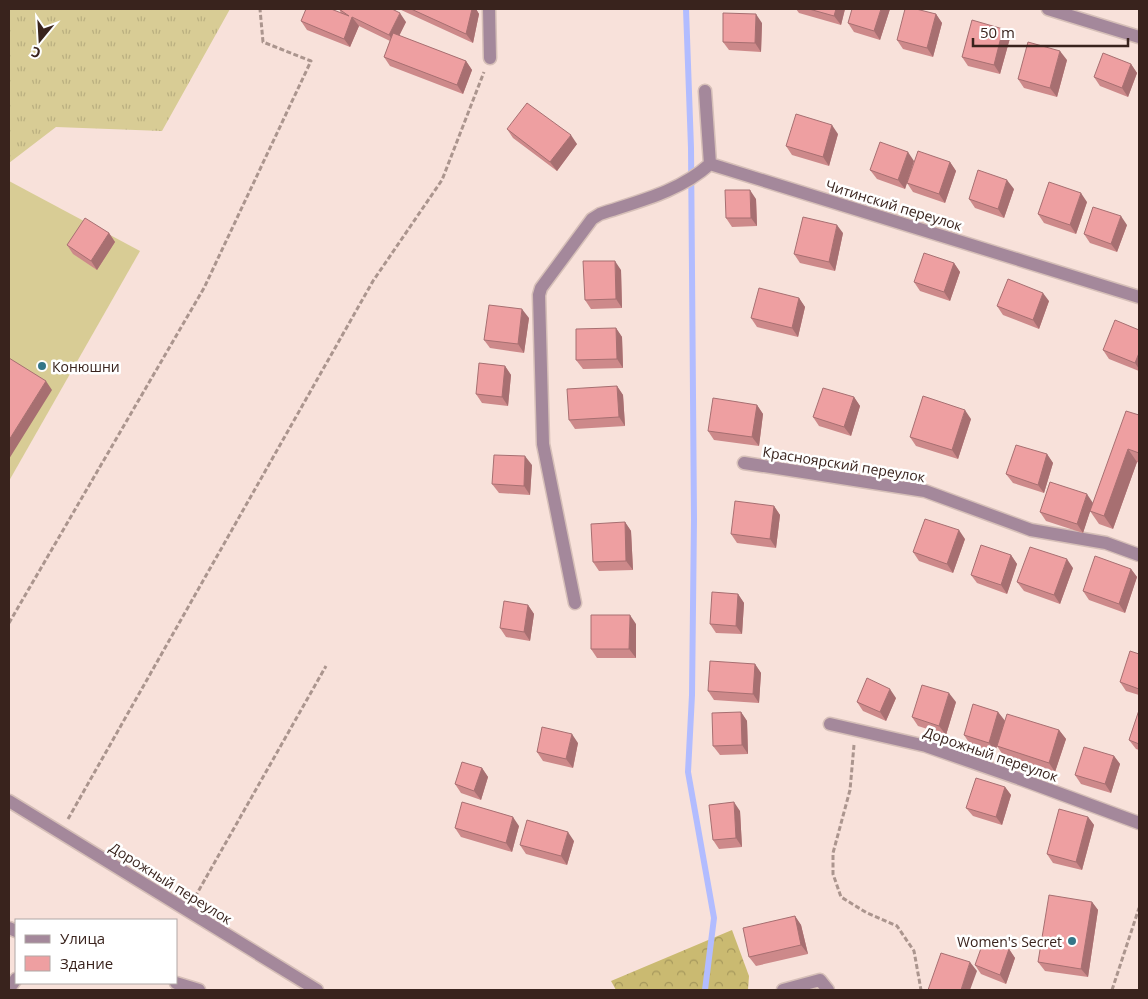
<svg xmlns="http://www.w3.org/2000/svg" width="1148" height="999" viewBox="0 0 1148 999" font-family="'Open Sans',sans-serif">
<style>
.grass{fill:url(#grass-tufts)}
.forest{fill:url(#forest-crowns)}
.pitch{fill:#d8cc95}
.lines{fill:none;stroke-linecap:round;stroke-linejoin:round}
.stream{stroke:#b2bcff;stroke-width:6}
.minor-casing{stroke:#d6bfb8;stroke-width:15}
.path{stroke:#ab958e;stroke-width:3;stroke-dasharray:5 2.5;stroke-linecap:butt}
.minor{stroke:#a4889b;stroke-width:12}
.wall{fill:#cd898a}
.shaded-wall{fill:#a76f71}
.building{fill:#ee9fa1;stroke:#a76f71}
.poi-dot{fill:#347688;stroke:#fff;stroke-width:2}
.labels{text-anchor:middle;dominant-baseline:central;stroke-width:5;stroke-linejoin:round;paint-order:stroke}
.street-label{font-size:14px;fill:#39231d;stroke:#fff}
.poi-label{font-size:14px;fill:#39231d;stroke:#fff;text-anchor:start}
</style>
<defs>
<pattern id="grass-tufts" width="24" height="20" patternUnits="userSpaceOnUse" patternTransform="scale(1.25)"><rect width="24" height="20" fill="#d8cc95"/><path d="M3 7l-1-3M5 7V3M7 7l1-3M15 17l-1-3M17 17v-4M19 17l1-3" fill="none" stroke="#baaf80"/></pattern>
<pattern id="forest-crowns" width="20" height="18" patternUnits="userSpaceOnUse" patternTransform="scale(1.25)"><rect width="20" height="18" fill="#caba71"/><path d="M2 6a3 3 0 1 1 6 0M12 15a3 3 0 1 1 6 0" fill="none" stroke="#a5975c"/></pattern>
</defs>
<rect width="100%" height="100%" fill="#f8e1da"/>
<path class="grass" d="M9,9H230L162,131L56,127L9,163Z"/>
<path class="forest" d="M732,930L749,976L748,990H616L611,981Z"/>
<path class="pitch" d="M9,181L140,251L9,481Z"/>
<g class="lines">
<path class="stream" d="M686,9L691,148L694,519L692,695L688,772L714,918L705,990"/>
<g class="minor-casing">
<path id="minor" d="M489,9L490,58
M1048,9L1139,37
M705,91L710,164L1139,297
M744,463L925,491L1031,530L1106,543L1139,555
M575,603L543,444L539,295L541,288L592,219L600,214C639,201 679,192 710,164
M830,724L926,746L1023,780L1139,823
M9,801L317,990
M9,928L16,931
M176,983L199,990
M9,989L16,979
M783,990L820,980L828,990"/>
</g>
<path class="path" d="M9,623L204,288L311,61L263,42L260,9
M854,745L850,790L833,853V874L841,897L867,913L897,926L914,951L921,990
M68,819L373,281L442,180L484,72
M195,897L326,666
M1112,990L1139,908"/>
<use href="#minor" class="minor"/>
</g>
<path class="wall" d="M339,9L406,22L399,36L466,61L472,70L463,94L390,66L384,57L390,41L359,26L350,47L307,30L301,21L341,13Z
M399,9H476L479,14L473,43Z
M796,9H845L841,25L799,13Z
M890,9L880,40L854,32L848,23Z
M936,14L942,23L933,57L903,49L897,40Z
M762,23L761,52L729,50L723,42Z
M1003,29L1010,38L1000,74L968,66L962,57Z
M1067,60L1057,97L1024,88L1018,79Z
M1131,64L1137,73L1128,97L1100,86L1094,77Z
M507,129L577,144L557,171L513,138Z
M838,134L829,166L792,155L786,146Z
M914,161L905,189L877,179L870,170Z
M950,162L956,171L945,203L913,192L907,183Z
M1014,189L1004,218L975,208L969,199Z
M756,199L757,226L732,227L726,218Z
M1087,202L1076,234L1044,223L1038,214Z
M1127,225L1117,252L1090,243L1084,234Z
M109,233L115,242L97,270L73,254L67,245Z
M843,233L835,271L800,263L794,254Z
M954,263L960,272L950,301L920,291L914,282Z
M621,270L622,308L591,309L585,300Z
M799,298L805,307L798,337L757,327L751,318Z
M1049,301L1039,329L1003,315L997,306Z
M529,318L524,353L490,348L484,340Z
M616,328L622,337L623,368L583,369L576,360Z
M1139,330V371L1109,359L1103,350Z
M505,366L511,375L508,406L482,403L476,394Z
M617,386L623,395L625,426L575,429L569,420Z
M854,397L860,406L851,436L819,426L813,417Z
M757,405L763,414L759,446L714,440L708,431Z
M1139,415V463L1137,462L1113,529L1099,524L1090,511L1083,533L1046,521L1040,512L1093,503Z
M971,419L958,459L916,446L910,437Z
M1047,454L1053,463L1044,493L1013,483L1006,474Z
M532,465L530,495L499,493L492,484Z
M774,506L780,515L776,548L737,543L731,534Z
M625,522L631,531L633,570L599,571L593,562Z
M965,539L953,573L919,561L913,552Z
M1011,555L1017,564L1007,594L977,583L971,575Z
M1073,568L1060,604L1024,591L1017,582Z
M1131,569L1137,577L1125,613L1089,600L1083,591Z
M738,594L744,603L742,634L716,633L710,624Z
M528,605L534,614L530,641L506,637L500,628Z
M636,624V658H597L591,649Z
M1139,654V695L1126,691L1120,682Z
M755,664L761,673L759,703L714,700L708,691Z
M896,698L886,721L863,711L857,702Z
M956,702L946,735L918,726L912,717Z
M1139,710V750L1136,749L1129,740Z
M741,712L747,721L748,754L720,755L713,746Z
M998,712L1005,721L1059,730L1066,739L1055,772L1003,755L997,746L995,752L970,744L964,735Z
M578,743L573,768L543,761L537,752Z
M1114,756L1120,764L1111,793L1081,784L1075,775Z
M482,768L488,777L481,800L461,793L455,784Z
M1005,787L1011,795L1002,825L973,816L966,808Z
M740,811L742,847L719,849L713,840Z
M1088,817L1094,825L1082,870L1053,863L1047,854Z
M519,826L512,852L461,837L455,828Z
M574,841L567,865L526,854L520,845Z
M1092,902L1098,910L1088,977L1045,971L1038,962Z
M795,916L801,925L808,954L756,966L749,957Z
M1009,949L1015,958L1006,984L981,974L975,965Z"/>
<path class="shaded-wall" d="M472,9H476L479,14L473,43L466,34Z
M836,9H845L841,25L834,16Z
M881,9H890L880,40L874,31Z
M400,13L406,22L395,44L389,35Z
M756,14L762,23L761,52L755,43Z
M936,14L942,23L933,57L927,48Z
M352,17L359,26L350,47L344,39Z
M1003,29L1010,38L1000,74L994,65Z
M1060,51L1067,60L1057,97L1050,88Z
M466,61L472,70L463,94L457,85Z
M1131,64L1137,73L1128,97L1122,88Z
M832,125L838,134L829,166L823,157Z
M571,135L577,144L557,171L550,162Z
M908,152L914,161L905,189L898,180Z
M950,162L956,171L945,203L939,194Z
M1007,180L1014,189L1004,218L998,209Z
M750,190L756,199L757,226L751,218Z
M1081,193L1087,202L1076,234L1070,225Z
M1121,216L1127,225L1117,252L1111,244Z
M837,225L843,233L835,271L829,262Z
M109,233L115,242L97,270L91,261Z
M615,261L621,270L622,308L616,299Z
M954,263L960,272L950,301L944,292Z
M1043,293L1049,301L1039,329L1033,320Z
M799,298L805,307L798,337L792,328Z
M522,309L529,318L524,353L518,344Z
M616,328L622,337L623,368L617,359Z
M1139,353V369L1135,363Z
M505,366L511,375L508,406L502,397Z
M46,381L52,390L9,459V440Z
M617,386L623,395L625,426L619,417Z
M854,397L860,406L851,436L844,427Z
M757,405L763,414L759,446L752,437Z
M965,410L971,419L958,459L952,450Z
M1128,449L1137,462L1113,529L1104,516Z
M1047,454L1053,463L1044,493L1038,485Z
M525,456L532,465L530,495L524,486Z
M1087,494L1093,503L1083,533L1077,524Z
M774,506L780,515L776,548L770,539Z
M625,522L631,531L633,570L626,561Z
M959,530L965,539L953,573L947,564Z
M1011,555L1017,564L1007,594L1001,585Z
M1067,559L1073,568L1060,604L1054,595Z
M1131,569L1137,577L1125,613L1119,604Z
M738,594L744,603L742,634L736,626Z
M528,605L534,614L530,641L524,632Z
M630,615L636,624V658L629,649Z
M755,664L761,673L759,703L753,694Z
M890,689L896,698L886,721L880,712Z
M949,693L956,702L946,735L939,726Z
M741,712L747,721L748,754L742,745Z
M998,712L1005,721L995,752L989,743Z
M1059,730L1066,739L1055,772L1049,763Z
M572,734L578,743L573,768L566,759Z
M1114,756L1120,764L1111,793L1105,784Z
M482,768L488,777L481,800L474,791Z
M1005,787L1011,795L1002,825L996,817Z
M734,802L740,811L742,847L736,838Z
M513,817L519,826L512,852L506,843Z
M1088,817L1094,825L1082,870L1076,862Z
M568,832L574,841L567,865L561,856Z
M1092,902L1098,910L1088,977L1081,969Z
M795,916L801,925L808,954L801,945Z
M1009,949L1015,958L1006,984L1000,975Z
M970,962L977,971L970,990H961Z"/>
<path class="building" d="M306,9H331L349,16L339,9H392L400,13L389,35L352,17L344,39L301,21Z
M411,9H472L466,34Z
M809,9H836L834,16Z
M852,9H881L874,31L848,23Z
M905,9H916L936,14L927,48L897,40Z
M723,13L756,14L755,43L723,42Z
M972,20L1003,29L994,65L962,57Z
M393,33L466,61L457,85L384,57Z
M1028,42L1060,51L1050,88L1018,79Z
M1103,53L1131,64L1122,88L1094,77Z
M527,103L571,135L550,162L507,129Z
M796,114L832,125L823,157L786,146Z
M880,142L908,152L898,180L870,170Z
M918,151L950,162L939,194L907,183Z
M978,170L1007,180L998,209L969,199Z
M1049,182L1081,193L1070,225L1038,214Z
M725,190H750L751,218H726Z
M1093,207L1121,216L1111,244L1084,234Z
M803,217L837,225L829,262L794,254Z
M85,218L109,233L91,261L67,245Z
M924,253L954,263L944,292L914,282Z
M583,261H615L616,299L585,300Z
M1008,279L1043,293L1033,320L997,306Z
M759,288L799,298L792,328L751,318Z
M489,305L522,309L518,344L484,340Z
M1115,320L1139,330V353L1135,363L1103,350Z
M616,328L617,359L576,360V329Z
M9,358L46,381L9,440Z
M479,363L505,366L502,397L476,394Z
M617,386L619,417L569,420L567,389Z
M823,388L854,397L844,427L813,417Z
M923,396L965,410L952,450L910,437Z
M713,398L757,405L752,437L708,431Z
M1126,411L1139,415V453L1128,449L1104,516L1090,511Z
M1016,445L1047,454L1038,485L1006,474Z
M494,455L525,456L524,486L492,484Z
M1050,482L1087,494L1077,524L1040,512Z
M735,501L774,506L770,539L731,534Z
M925,519L959,530L947,564L913,552Z
M625,522L626,561L593,562L591,524Z
M981,545L1011,555L1001,585L971,575Z
M1030,547L1067,559L1054,595L1017,582Z
M1095,556L1131,569L1119,604L1083,591Z
M712,592L738,594L736,626L710,624Z
M504,601L528,605L524,632L500,628Z
M591,615H630L629,649H591Z
M1130,651L1139,654V689L1120,682Z
M710,661L755,664L753,694L708,691Z
M867,678L890,689L880,712L857,702Z
M922,685L949,693L939,726L912,717Z
M973,704L998,712L989,743L964,735Z
M1139,710V744L1129,740Z
M741,712L742,745L713,746L712,713Z
M1007,714L1059,730L1049,763L997,746Z
M542,727L572,734L566,759L537,752Z
M1084,747L1114,756L1105,784L1075,775Z
M462,762L482,768L474,791L455,784Z
M976,778L1005,787L996,817L966,808Z
M462,802L513,817L506,843L455,828Z
M734,802L736,838L713,840L709,805Z
M1059,809L1088,817L1076,862L1047,854Z
M527,820L568,832L561,856L520,845Z
M1049,895L1092,902L1081,969L1038,962Z
M795,916L801,945L749,957L743,928Z
M984,940L1009,949L1000,975L975,965Z
M941,953L970,962L961,990H928Z"/>
<g class="poi-dot">
<circle cx="42" cy="366" r="5"/>
<circle cx="1072" cy="941" r="5"/>
</g>
<g class="labels">
<g class="street-label">
<text transform="translate(894 205) rotate(17)">Читинский переулок</text>
<text transform="translate(844 464) rotate(9)">Красноярский переулок</text>
<text transform="translate(991 754) rotate(19)">Дорожный переулок</text>
<text transform="translate(171 883) rotate(32)">Дорожный переулок</text>
</g>
<g class="poi-label">
<text x="52" y="366">Конюшни</text>
<text x="1062" y="941" text-anchor="end">Women's Secret</text>
</g>
</g>
<rect width="1148" height="999" fill="none" stroke="#39231d" stroke-width="20"/>
<rect x="15" y="919" width="162" height="65" fill="#ffffff" stroke="#b0a7a5"/>
<rect x="25" y="935" width="25" height="8" fill="#a4889b" stroke="#b0a7a5"/>
<text x="60" y="944" font-size="15" fill="#39231d">Улица</text>
<rect x="25" y="956" width="25" height="15" fill="#ee9fa1" stroke="#b0a7a5"/>
<text x="60" y="969" font-size="15" fill="#39231d">Здание</text>
<g transform="translate(40 40) rotate(198)" stroke="#ffffff" stroke-width="4" paint-order="stroke">
<path d="M0-4L9 19L0 12L-9 19Z" fill="#39231d"/>
<text y="-8" font-size="14" font-weight="bold" text-anchor="middle" fill="#39231d">С</text>
</g>
<path d="M973 38v8h155v-8" fill="none" stroke="#39231d" stroke-width="2.5"/>
<text x="980" y="38" font-size="15" fill="#39231d" stroke="#ffffff" stroke-width="4" paint-order="stroke">50 m</text>
</svg>
